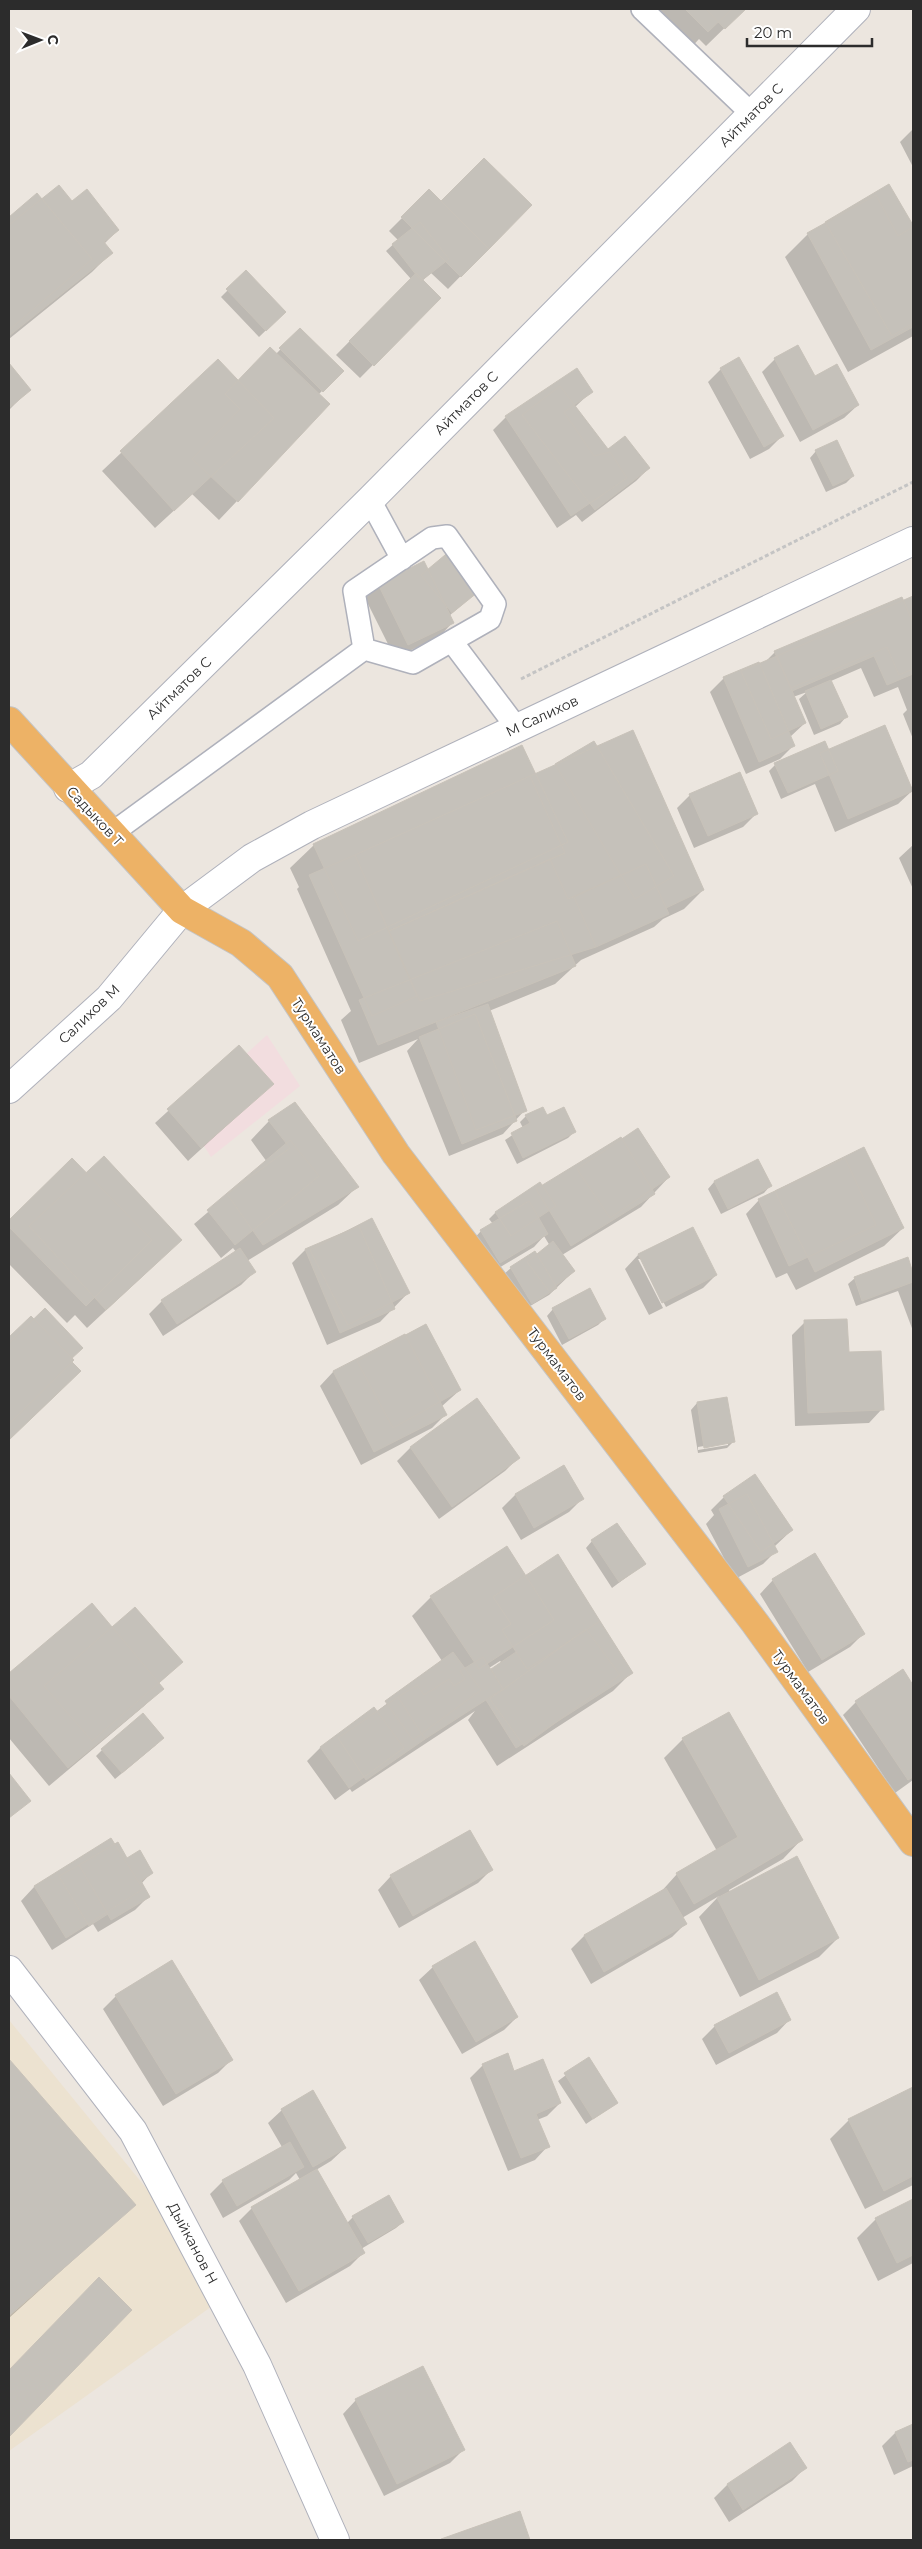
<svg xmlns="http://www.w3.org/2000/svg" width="922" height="2549" viewBox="0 0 922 2549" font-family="Montserrat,sans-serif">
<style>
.education{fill:#ece2d0}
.medical{fill:#f2dddf}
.shadow{fill:#0003;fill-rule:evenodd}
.building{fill:#c5c1ba;stroke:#c8c2b9}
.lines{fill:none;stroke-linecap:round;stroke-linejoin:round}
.service-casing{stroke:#afb1bb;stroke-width:24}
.minor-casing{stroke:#afb1bb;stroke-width:30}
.secondary-casing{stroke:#afb1bb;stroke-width:30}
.trunk-casing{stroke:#c4c4c4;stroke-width:30}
.path{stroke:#c4c4c4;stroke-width:3;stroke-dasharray:4 2.5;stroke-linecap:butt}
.service{stroke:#fff;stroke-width:21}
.minor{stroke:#fff;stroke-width:28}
.secondary{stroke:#fff;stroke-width:28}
.trunk{stroke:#edb266;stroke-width:28}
.labels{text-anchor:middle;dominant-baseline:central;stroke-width:4;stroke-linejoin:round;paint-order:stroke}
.street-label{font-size:14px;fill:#2c2c2c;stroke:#fff}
</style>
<rect width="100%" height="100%" fill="#ece6df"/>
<path class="education" d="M9,2020L155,2199L215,2304L9,2451Z"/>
<path class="medical" d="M267,1035L300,1086L211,1157L182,1112Z"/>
<path class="shadow" d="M648,9H744L706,46L699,39L689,50Z
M913,129V167L900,142Z
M889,186L913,227V336L848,372L785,257L808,234Z
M429,191L441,203L530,205L448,289L431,273L422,281L439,298L360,378L336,355L411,279L386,251L398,240L389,231Z
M37,195L41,201L71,202L118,230L104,244L111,253L92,272L9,339V219Z
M246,272L285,312L259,337L221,297Z
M300,329L342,371L318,395L237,501L219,520L192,494L155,528L102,471L218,361L238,382L276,354Z
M775,359L814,377L858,405L844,418L800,442L762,372Z
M9,365L29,390L9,410Z
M577,369L591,392L575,407L608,450L649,468L636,481L582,522L576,515L557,528L493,430L506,417Z
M721,369L782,436L769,449L750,459L708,382Z
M816,451L853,476L846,483L826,492L810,458Z
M428,571L486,584L449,616L453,622L440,636L395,658L365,598L379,585Z
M913,597V739L903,714L907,710L898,687L874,697L861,668L831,681L846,717L840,724L814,735L799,699L807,692L793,697L805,723L790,737L793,746L780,759L746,774L710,692L724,678L766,661L775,652Z
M828,751L912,791L898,804L835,832L815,784L781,799L769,771L775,765Z
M535,775L703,890L684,909L663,919L654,927L581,960L555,984L489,1011L525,1110L503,1134L449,1156L407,1051L418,1039L359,1063L341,1020L351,1011L297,889L299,887L290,868L314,845Z
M690,795L756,814L743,827L694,848L677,808Z
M913,845V889L899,858Z
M239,1046L272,1084L188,1161L155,1123Z
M526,1116L546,1117L575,1131L568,1138L517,1164L505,1140L523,1128L520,1122Z
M269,1121L357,1187L338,1205L247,1261L254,1272L241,1285L163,1336L149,1314L162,1301L236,1252L233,1248L221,1258L194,1224L267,1162L251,1140Z
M72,1160L161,1259L87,1328L75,1315L67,1323L9,1264V1222Z
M758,1161L770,1186L764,1193L721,1214L708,1189L714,1182Z
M669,1177L641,1207L562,1255L574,1271L549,1295L525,1309L504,1274L511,1268L536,1256L550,1246L544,1236L534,1247L487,1275L468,1245L481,1231L493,1224L489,1219L496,1212L541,1186Z
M759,1200L903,1228L884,1246L796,1290L787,1273L776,1278L746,1214Z
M371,1220L408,1293L380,1322L327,1345L292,1263L305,1250Z
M692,1228L716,1275L703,1288L666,1307L641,1259H638L663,1308L649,1315L625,1269L638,1255Z
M913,1275V1331L898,1291L856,1306L848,1284L855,1278Z
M553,1309L605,1318L598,1325L562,1345L547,1316Z
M31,1318L69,1360L61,1390L9,1439V1339Z
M805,1322L882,1409L869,1423L795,1426L792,1335Z
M425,1325L460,1390L441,1407L445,1415L432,1428L361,1465L320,1386L333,1372Z
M726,1398L733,1442L727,1448L698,1453L691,1410L697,1403ZM728,1442V1445L698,1450V1447Z
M477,1400L518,1458L505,1471L439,1519L397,1461L410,1448Z
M563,1467L582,1499L569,1512L521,1540L502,1508L515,1495Z
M724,1497L792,1530L774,1547L776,1551L763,1564L735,1579L706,1524L714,1515L711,1510Z
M592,1541L644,1564L612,1588L586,1548Z
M815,1555L863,1634L850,1647L808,1672L760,1594L773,1580Z
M525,1577L632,1672L613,1691L497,1766L468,1720L475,1711L352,1792L350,1789L335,1800L307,1761L320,1748L374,1709L376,1712L442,1661L412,1616L431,1597ZM500,1661L502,1663L490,1671L489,1668Z
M92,1605L112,1629L181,1662L158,1684L162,1689L143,1707L49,1786L9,1738V1675Z
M902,1671L913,1687V1780L895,1793L843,1715L856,1702Z
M683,1739L801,1840L783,1859L729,1890L730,1892L838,1938L819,1957L740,1997L699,1917L719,1896L682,1918L685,1924L672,1937L591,1984L571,1949L584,1936L659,1894L677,1874L717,1851L664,1758Z
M156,1745L115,1779L96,1756L102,1750Z
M469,1831L491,1870L478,1883L399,1928L378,1890L391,1876Z
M110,1840L127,1859L151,1873L141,1884L148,1897L135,1910L98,1932L93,1924L52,1950L21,1901L34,1887Z
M433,1967L517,2017L504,2030L462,2054L419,1980Z
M116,1996L231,2060L218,2073L163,2106L103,2009Z
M790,2019L777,2033L716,2065L702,2039L715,2026Z
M589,2058L617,2103L586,2124L558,2081Z
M9,2061L134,2205L9,2318Z
M483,2065L514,2073L560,2103L547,2116L537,2120L548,2146L535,2160L508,2171L470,2078Z
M913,2088V2185L865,2209L830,2139L849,2120Z
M313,2092L345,2148L331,2161L316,2170L346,2224L353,2217L403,2222L396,2228L361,2249L363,2253L350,2266L286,2303L239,2221L252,2208L300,2180L296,2173L289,2180L223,2218L210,2194L223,2181L282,2147L268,2123L282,2110Z
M913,2201V2263L878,2281L857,2238L876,2219Z
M99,2279L130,2310L9,2435V2371Z
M356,2400L463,2450L450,2463L384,2496L343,2414Z
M913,2425V2466L894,2475L882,2446L895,2433Z
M790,2444L805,2468L792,2481L729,2522L714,2498L727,2485Z
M519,2513L529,2540H442Z"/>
<path class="building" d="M685,9H732L708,32Z
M706,9H746L725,29Z
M484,158L532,205L489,249L441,201Z
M889,184L913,225V323L892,336L825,222Z
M59,185L72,201L87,189L119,230L104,242L113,253L9,336V225Z
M429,189L489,249L461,277L401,217Z
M37,193L92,259L9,330V217Z
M876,195L898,236L913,227V327L871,350L807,233Z
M420,222L449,259L421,281L392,244Z
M246,270L286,312L266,331L226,289Z
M416,273L441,298L374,366L349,341Z
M300,328L344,371L323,392L279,348Z
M798,345L815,376L837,364L859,405L813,430L774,358Z
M270,347L330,404L238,502L192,459L240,409L225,394Z
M739,357L784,436L764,447L720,368Z
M218,359L274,418L174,511L120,451Z
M9,363L31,390L9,408Z
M577,368L593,392L564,412L594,456L610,452L627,478L571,516L505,416Z
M560,386L608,449L625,436L650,468L595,510L522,415Z
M837,440L854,476L833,486L815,450Z
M457,545L488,584L452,613L421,575Z
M424,561L454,623L408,645L378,584Z
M913,596V669L899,675L887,647L791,688L777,656Z
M902,597L913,623V674L887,685L874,656L792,691L774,651Z
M777,656L806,723L771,739L741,671Z
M759,662L795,746L759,762L723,677Z
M831,680L848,717L821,729L805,691Z
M885,725L913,791L848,819L820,753Z
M633,730L704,890L666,908L646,864L568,899L550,859L565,853L530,776Z
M594,741L674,876L635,899L555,764Z
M825,741L838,771L788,793L774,763Z
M522,745L568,842L358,941L313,844Z
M740,772L758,814L708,836L689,794Z
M530,776L565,853L389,931L355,855Z
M355,855L417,996L372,1016L309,875Z
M550,859L568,899L574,897L596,947L420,1001L389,931Z
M646,864L669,914L596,947L574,897Z
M557,921L576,966L378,1045L359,1000Z
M488,1004L527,1111L476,1130L436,1022Z
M475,1014L517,1121L462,1144L419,1037Z
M239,1045L274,1084L201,1148L167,1109Z
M295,1102L359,1187L263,1245L227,1194L290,1148L268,1120Z
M543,1107L547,1115L564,1107L576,1132L523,1158L511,1133L530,1123L525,1115Z
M638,1128L670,1177L610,1218L577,1169Z
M621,1137L655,1194L571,1246L536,1189Z
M290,1140L319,1176L235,1245L207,1210Z
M864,1147L904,1228L815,1272L775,1191Z
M104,1156L182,1240L106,1310L29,1226Z
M72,1158L152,1240L86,1306L9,1227V1220Z
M845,1158L876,1225L789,1266L758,1199Z
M758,1159L772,1186L728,1209L714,1181Z
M540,1182L556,1206L511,1236L495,1212Z
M529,1201L548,1234L500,1263L480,1230Z
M372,1218L410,1293L348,1325L310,1250Z
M359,1226L395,1309L340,1333L305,1249Z
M693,1227L717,1275L662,1303L638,1254Z
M553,1241L575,1271L549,1291L527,1262Z
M240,1248L256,1272L177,1324L161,1300Z
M535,1251L557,1288L532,1304L510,1267Z
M908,1257L913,1273V1282L862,1301L854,1277Z
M590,1288L606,1319L569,1339L552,1308Z
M45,1308L83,1348L70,1360L81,1371L9,1440V1343Z
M31,1316L74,1360L9,1424V1337Z
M847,1319L849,1352L881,1351L884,1410L808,1413L804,1320Z
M426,1324L461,1390L393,1428L357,1361Z
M405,1334L447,1415L374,1452L333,1371Z
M727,1397L735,1442L704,1448L697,1402Z
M477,1398L520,1458L452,1507L410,1447Z
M564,1465L584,1499L534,1528L515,1494Z
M755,1474L793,1530L761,1552L723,1496Z
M747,1494L778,1552L748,1567L719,1509Z
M617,1523L646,1564L619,1582L591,1540Z
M507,1546L554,1620L479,1669L430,1596Z
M815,1553L865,1634L822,1660L772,1579Z
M558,1554L600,1621L527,1669L502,1630L511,1624L493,1597Z
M92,1603L164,1689L68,1768L9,1696V1673Z
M135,1607L183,1662L92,1741L44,1686Z
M600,1621L633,1673L516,1748L486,1700L503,1689L491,1669L516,1652L527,1669Z
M586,1629L620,1675L524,1746L490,1699Z
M453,1652L481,1690L413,1740L385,1701Z
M483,1657L503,1689L425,1739L398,1697L417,1685L424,1695L449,1679L454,1686L465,1679L460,1671Z
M903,1669L913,1685V1777L908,1780L855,1701Z
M398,1697L425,1739L366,1780L338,1738Z
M374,1707L404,1748L349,1788L320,1747Z
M729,1712L803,1840L694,1904L676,1873L738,1837L682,1738Z
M143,1713L164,1738L122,1773L101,1749Z
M9,1773L31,1801L9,1818Z
M470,1830L493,1870L413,1916L390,1875Z
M111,1838L143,1889L66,1938L34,1886Z
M118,1842L127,1858L140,1850L153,1873L141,1881L150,1897L111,1920L79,1865Z
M797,1856L839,1938L759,1980L717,1898Z
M79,1865L108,1914L89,1926L59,1876Z
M666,1888L687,1924L604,1972L584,1935Z
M475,1941L518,2017L476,2042L432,1966Z
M172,1960L233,2060L176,2094L115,1995Z
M777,1992L791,2020L729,2053L714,2025Z
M508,2053L514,2071L543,2059L561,2103L536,2114L550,2147L521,2158L482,2064Z
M589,2057L618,2103L593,2119L564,2073Z
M9,2059L136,2205L9,2316Z
M913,2087V2176L884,2191L848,2119Z
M313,2090L346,2148L313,2167L281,2109Z
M290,2142L304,2167L237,2206L222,2180Z
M317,2169L365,2253L299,2291L251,2207Z
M389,2195L404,2222L368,2243L352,2216Z
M913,2199V2255L897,2263L875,2218Z
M99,2277L132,2310L9,2437V2370Z
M423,2366L465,2450L397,2484L355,2399Z
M913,2424V2460L908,2462L895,2432Z
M790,2442L807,2468L743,2510L727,2484Z
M520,2511L530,2540H441V2539Z"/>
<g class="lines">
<g class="service-casing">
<path id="service" d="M642,9L752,114
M370,500L402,559
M447,536L495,604L490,619L413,663L364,649L354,591L432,538Z
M453,643L517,728
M111,834L364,649"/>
</g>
<g class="minor-casing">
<path id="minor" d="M68,788L91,775L370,500L856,9
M182,910L252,858L312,825L913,541
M9,1970L133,2131L257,2365L335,2540"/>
</g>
<g class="secondary-casing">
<path id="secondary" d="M9,1089L109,998L182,910"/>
</g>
<g class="trunk-casing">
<path id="trunk" d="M9,721L182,910L241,943L280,976L396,1154L755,1623L913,1842"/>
</g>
<path class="path" d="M521,679L913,482"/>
<use href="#service" class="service"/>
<use href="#minor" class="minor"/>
<use href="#secondary" class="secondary"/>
<use href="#trunk" class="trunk"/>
</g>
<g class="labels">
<g class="street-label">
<text transform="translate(751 115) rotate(-45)">Айтматов С</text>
<text transform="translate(466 403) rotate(-45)">Айтматов С</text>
<text transform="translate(179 688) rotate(-44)">Айтматов С</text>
<text transform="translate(542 716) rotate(-25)">М Салихов</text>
<text transform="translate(95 816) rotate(47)">Садыков Т</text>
<text transform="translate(89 1014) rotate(-44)">Салихов М</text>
<text transform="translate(319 1036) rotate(57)">Турмаматов</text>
<text transform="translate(557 1364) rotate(53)">Турмаматов</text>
<text transform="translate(801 1687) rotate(54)">Турмаматов</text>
<text transform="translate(193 2243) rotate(62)">Дыйканов Н</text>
</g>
</g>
<rect width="922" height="2549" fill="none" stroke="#2c2c2c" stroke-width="20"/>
<g transform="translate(40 40) rotate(89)" stroke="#ffffff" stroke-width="4" paint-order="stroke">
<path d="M0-4L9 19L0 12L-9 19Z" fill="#2c2c2c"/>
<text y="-8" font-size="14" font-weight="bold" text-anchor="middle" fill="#2c2c2c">С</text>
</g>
<path d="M747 38v8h125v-8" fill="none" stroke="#2c2c2c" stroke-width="2.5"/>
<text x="754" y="38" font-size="15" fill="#2c2c2c" stroke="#ffffff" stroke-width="4" paint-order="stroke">20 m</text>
</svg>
